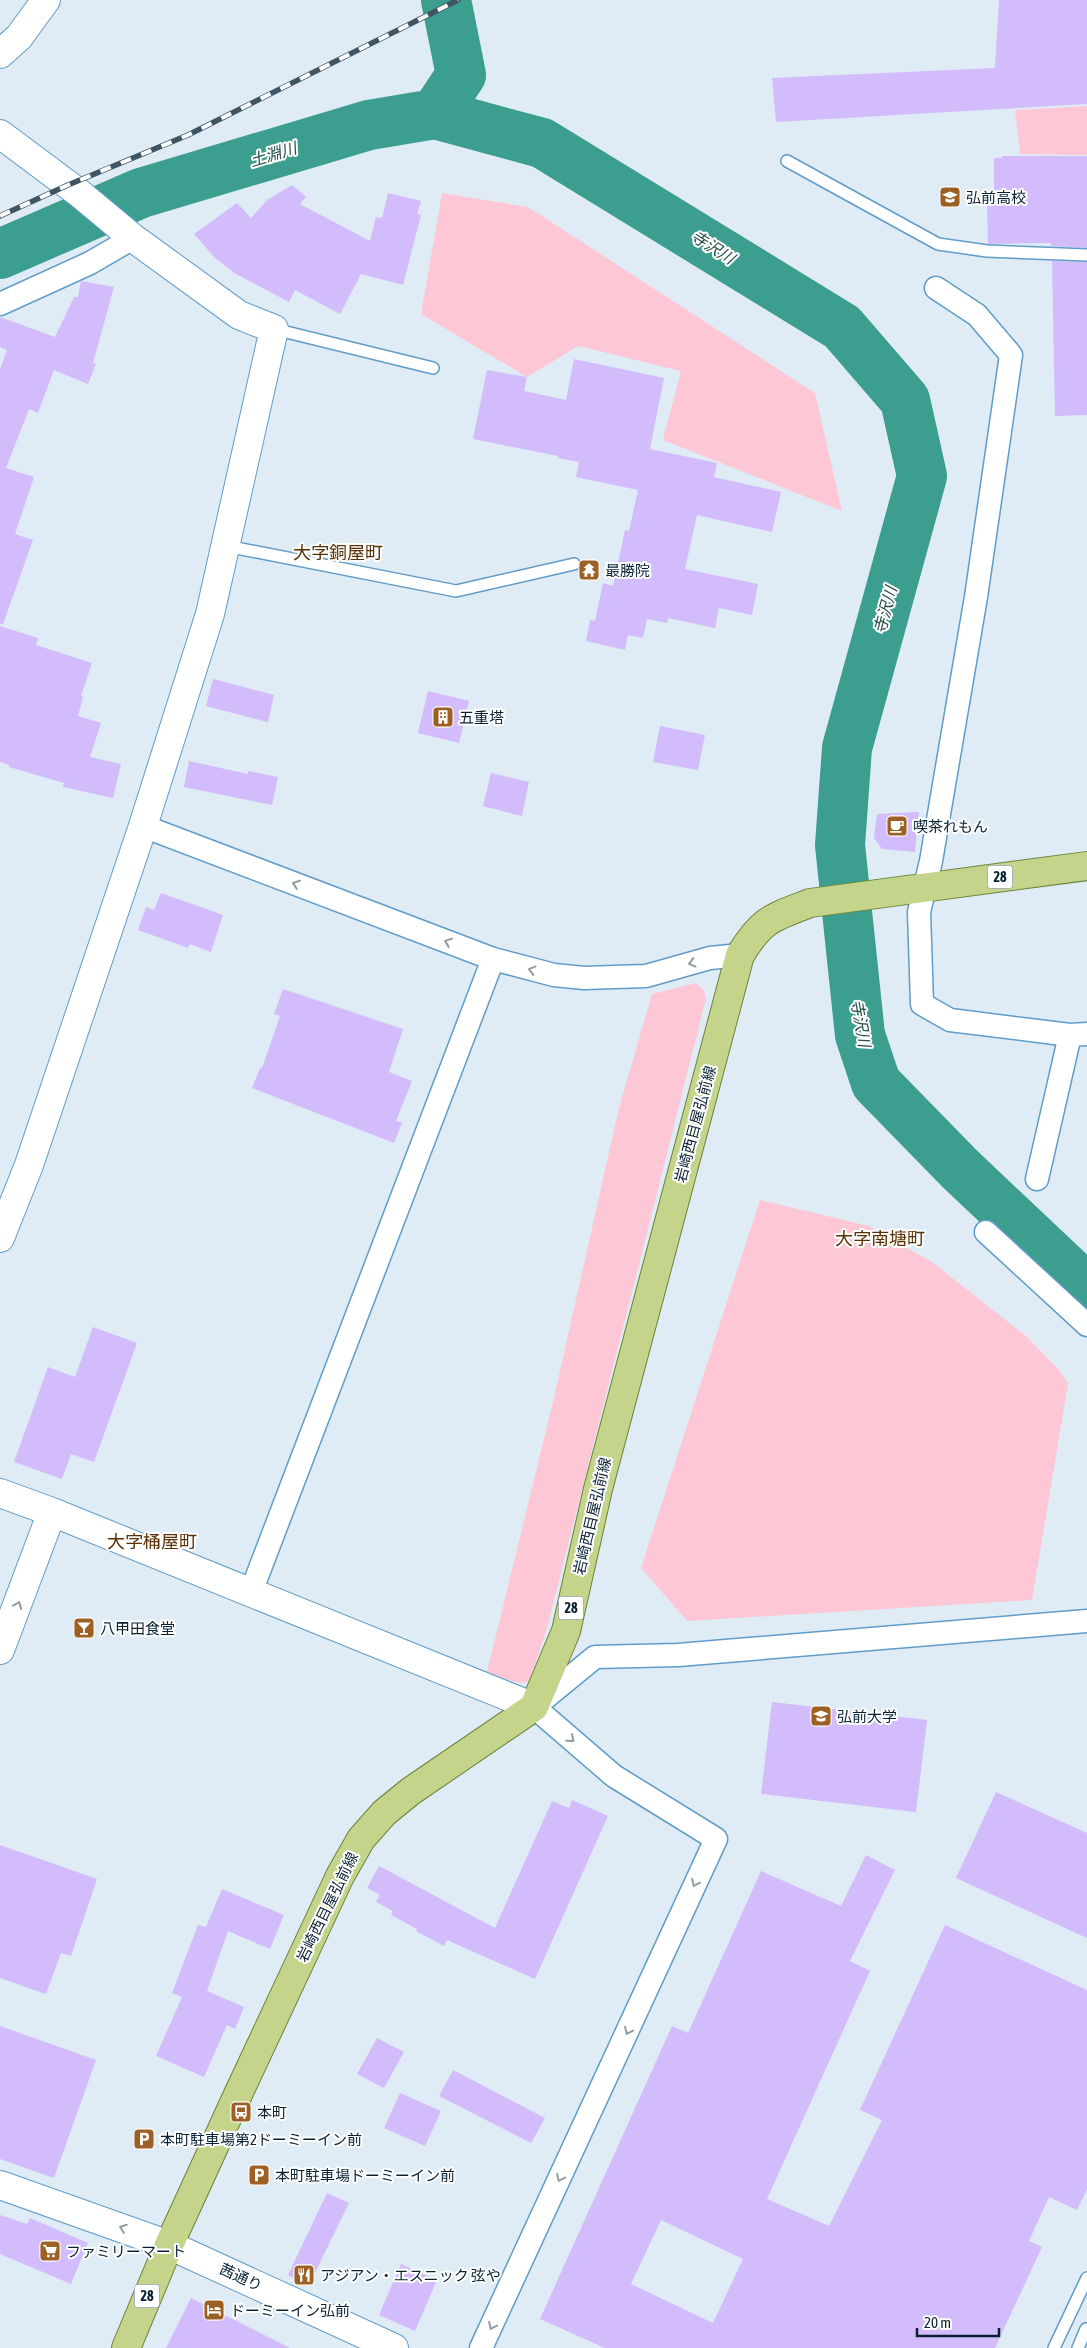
<svg xmlns="http://www.w3.org/2000/svg" width="1087" height="2348" viewBox="0 0 1087 2348" font-family="'Asap Condensed','Noto Sans JP',sans-serif">
<style>
.green{fill:#fec7d5}
.lines{fill:none;stroke-linecap:round;stroke-linejoin:round}
.river{stroke:#3b9e8e;stroke-width:50}
.building{fill:#d3bcfb;fill-rule:evenodd}
.service-casing{stroke:#609cc8;stroke-width:14}
.minor-casing{stroke:#609cc8;stroke-width:25}
.tertiary-casing{stroke:#609cc8;stroke-width:30}
.primary-casing{stroke:#698439;stroke-width:30}
.service{stroke:#fff;stroke-width:11}
.minor{stroke:#fff;stroke-width:22}
.tertiary{stroke:#fff;stroke-width:28}
.primary{stroke:#c4d48a;stroke-width:28}
.rail-casing{stroke:#405564;stroke-width:5.5}
.rail{stroke:#fff;stroke-width:4;stroke-dasharray:11;stroke-linecap:butt}
.oneway{stroke:#909ca3}
.labels{text-anchor:middle;dominant-baseline:central;stroke-width:4;stroke-linejoin:round;paint-order:stroke}
.shield{fill:#fff;stroke:#536470;stroke-width:1}
.shield-label{font-size:14px;font-weight:bold;fill:#092233}
.poi-label{font-size:15px;fill:#092233;stroke:#fff;text-anchor:start}
.street-label{font-size:15px;fill:#092233;stroke:#fff}
.water-label{font-size:16px;font-style:italic;fill:#224d45;stroke:#fff}
.quarter-label{font-size:18px;fill:#5a3104;stroke:#fff}
</style>
<rect width="100%" height="100%" fill="#dfebf5"/>
<path class="green" d="M1087,106V155L1020,154L1015,110Z
M442,193L528,207L815,393L842,511L663,440L681,371L578,346L527,377L421,314Z
M696,983L704,991L706,999L547,1628L530,1680L525,1683L515,1682L487,1672L553,1402L619,1108L652,994Z
M760,1200L869,1226L932,1262L1026,1336L1058,1369L1068,1383L1032,1600L687,1621L641,1568Z"/>
<g class="lines">
<path class="river" d="M435,114L461,75L446,0
M0,254L141,193L369,125L435,114L542,143L842,327L905,400L922,476L847,748L840,845L860,1035L876,1083L960,1169L1087,1289"/>
</g>
<path class="building" d="M999,0H1087V104L776,122L772,78L995,68Z
M1002,156H1087V248L1051,246V243L988,244L987,199L994,198V158H1002Z
M292,185L306,197L300,204L370,241L376,217L382,218L388,193L421,201L417,214L421,215L403,285L361,274L340,314L295,290L289,302L236,274L215,258L194,234L237,203L251,218L267,200Z
M1052,261L1087,262V415L1055,416Z
M81,281L114,287L93,363L96,364L88,384L54,370L38,413L29,409L6,468L34,477L15,534L33,540L3,624H0V369L7,350L0,347V317L55,337L74,297H78Z
M574,359L664,378L650,449L717,463L714,477L781,492L772,532L697,515L685,569L758,584L752,615L719,608L715,628L668,618L667,623L647,619L643,638L628,635L625,650L586,641L590,620L595,621L603,583L613,586L625,530L629,531L638,490L576,477L579,462L558,458V456L473,439L487,370L527,377L524,391L566,400Z
M0,626L38,638L36,645L92,663L81,696L83,697L78,716L101,723L90,757L121,764L113,798L63,787L64,783L9,767V765L0,762Z
M213,679L274,695L268,722L206,706Z
M428,691L469,701L459,743L418,733Z
M660,726L705,735L698,770L653,762Z
M189,761L248,774V771L278,777L272,805L184,787Z
M491,773L529,782L522,816L483,806Z
M919,812L915,852L882,849L874,838L877,814Z
M161,893L223,915L211,952L190,944L188,948L138,930L146,907L154,910Z
M283,989L403,1029L389,1072L412,1081L396,1121L402,1123L394,1143L252,1088L260,1068H262L280,1016L274,1014Z
M93,1327L137,1343L94,1462L71,1454L62,1479L14,1462L48,1367L75,1377Z
M772,1702L927,1720L916,1812L761,1794Z
M996,1792L1087,1833V1938L956,1878Z
M572,1800L608,1816L535,1979L447,1940L444,1946L416,1931L417,1929L391,1915L393,1911L376,1902L380,1895L367,1888L379,1866L495,1928L552,1801L569,1808Z
M0,1845L97,1879L71,1956L61,1953L46,1994L0,1978Z
M866,1855L895,1870L850,1961L870,1971L767,2199L829,2226L882,2120L860,2110L945,1925L1087,1990V2189L1077,2210L1049,2197L1029,2241L1042,2247L995,2348H605L540,2319L672,2026L688,2033L761,1871L841,1906ZM661,2220L743,2259L713,2323L631,2284Z
M222,1889L284,1915L270,1949L228,1931L207,1991L244,2007L235,2029L227,2025L204,2077L156,2056L182,1997L172,1993L198,1925L206,1927Z
M0,2026L96,2060L54,2178L0,2159Z
M377,2038L404,2052L384,2088L357,2074Z
M453,2070L545,2118L531,2143L439,2096Z
M400,2093L441,2111L425,2146L384,2128Z
M327,2193L349,2203L309,2285L288,2275Z
M0,2215L27,2224L30,2218L88,2243L71,2284L0,2254Z
M401,2264L437,2280L415,2331L379,2315Z
M191,2298L290,2348H166Z"/>
<g class="lines">
<g class="service-casing">
<path id="service" d="M787,161L938,244L987,251L1087,255
M274,329L433,368
M226,546L456,591L574,564
M1054,2348L1087,2278
M1078,2348L1086,2329"/>
</g>
<g class="minor-casing">
<path id="minor" d="M936,288L977,315L1011,355L976,597L931,861L919,912L922,1004L950,1020L1070,1035L1087,1034
M0,304L90,263L133,238
M143,826L493,959L554,975L584,978L646,976L710,958L740,955
M1037,1179L1070,1035
M986,1232L1087,1325
M251,1592L493,959
M481,2348L716,1839L614,1776L534,1707L595,1657L678,1655L1087,1621"/>
</g>
<g class="tertiary-casing">
<path id="tertiary" d="M0,54L19,37L46,0
M0,134L79,193L133,238L239,315L274,329L210,614L143,826L29,1165L0,1238
M0,1493L52,1512L534,1707
M0,1650L52,1512
M0,2185L169,2245L394,2348"/>
</g>
<g class="primary-casing">
<path id="primary" d="M126,2348L169,2245L234,2103L340,1876L361,1839L384,1813L411,1791L534,1707L566,1631L598,1489L740,955C763,918 772,918 810,903L1087,866"/>
</g>
<use href="#service" class="service"/>
<use href="#minor" class="minor"/>
<use href="#tertiary" class="tertiary"/>
<use href="#primary" class="primary"/>
<g class="rail-casing">
<path id="rail" d="M0,216L68,185L188,135L458,0"/>
</g>
<use href="#rail" class="rail"/>
</g>
<defs><path id="oneway-chevron" d="M-2-3.5L2.5 0L-2 3.5" fill="none" stroke-width="1.6" stroke-linecap="round" stroke-linejoin="round" transform="scale(1.25)"/></defs>
<g class="oneway">
<use href="#oneway-chevron" transform="translate(296 884) rotate(-159)"/>
<use href="#oneway-chevron" transform="translate(448 942) rotate(-159)"/>
<use href="#oneway-chevron" transform="translate(692 963) rotate(165)"/>
<use href="#oneway-chevron" transform="translate(532 970) rotate(-165)"/>
<use href="#oneway-chevron" transform="translate(18 1605) rotate(-69)"/>
<use href="#oneway-chevron" transform="translate(571 1739) rotate(41)"/>
<use href="#oneway-chevron" transform="translate(695 1883) rotate(115)"/>
<use href="#oneway-chevron" transform="translate(628 2031) rotate(115)"/>
<use href="#oneway-chevron" transform="translate(560 2178) rotate(115)"/>
<use href="#oneway-chevron" transform="translate(123 2228) rotate(-161)"/>
<use href="#oneway-chevron" transform="translate(492 2326) rotate(115)"/>
</g>
<defs>
<g id="school-square" transform="scale(1.125)"><rect x="-9" y="-9" width="18" height="18" rx="4" fill="#9d6024" stroke="#fff"/><path d="M0-5L7-2L0 1L-7-2ZM-4 1L0 2.5L4 1V4Q0 6-4 4Z" fill="#fff"/></g>
<g id="temple-square" transform="scale(1.125)"><rect x="-9" y="-9" width="18" height="18" rx="4" fill="#9d6024" stroke="#fff"/><path d="M0-6L5-2H3V0L6.5 2.5H4V6H1.5V3h-3V6H-4V2.5H-6.5L-3 0V-2H-5Z" fill="#fff"/></g>
<g id="building-square" transform="scale(1.125)"><rect x="-9" y="-9" width="18" height="18" rx="4" fill="#9d6024" stroke="#fff"/><path d="M-4-6H4V6H1V3H-1V6H-4ZM-2.5-4.3h1.7v1.8h-1.7ZM.8-4.3h1.7v1.8H.8ZM-2.5-1h1.7V.8h-1.7ZM.8-1h1.7V.8H.8Z" fill="#fff"/></g>
<g id="cafe-square" transform="scale(1.125)"><rect x="-9" y="-9" width="18" height="18" rx="4" fill="#9d6024" stroke="#fff"/><path d="M-5.5-4.5H6V0H3Q3 3.5 0 3.5H-2.5Q-5.5 3.5-5.5 0ZM3-3.2v2h1.7v-2ZM-6 4.5H4V6H-6Z" fill="#fff"/></g>
<g id="bar-square" transform="scale(1.125)"><rect x="-9" y="-9" width="18" height="18" rx="4" fill="#9d6024" stroke="#fff"/><path d="M-6-5H6L.8 .8V4.5H3.5V6h-7V4.5H-.8V.8Z" fill="#fff"/></g>
<g id="university-square" transform="scale(1.125)"><rect x="-9" y="-9" width="18" height="18" rx="4" fill="#9d6024" stroke="#fff"/><path d="M0-5L7-2L0 1L-7-2ZM-4 1L0 2.5L4 1V4Q0 6-4 4Z" fill="#fff"/></g>
<g id="bus-square" transform="scale(1.125)"><rect x="-9" y="-9" width="18" height="18" rx="4" fill="#9d6024" stroke="#fff"/><path d="M-5-6H5V4H4V6H2V4H-2V6H-4V4H-5ZM-3.5-4V0h7V-4ZM-3.5 1.2v1.5H-2V1.2ZM2 1.2v1.5H3.5V1.2Z" fill="#fff"/></g>
<g id="parking-square" transform="scale(1.125)"><rect x="-9" y="-9" width="18" height="18" rx="4" fill="#9d6024" stroke="#fff"/><path d="M-3.5-5.5H1a3.5 3.5 0 0 1 0 7H-1V5.5H-3.5ZM-1-3.4V-.6H.8a1.4 1.4 0 0 0 0-2.8Z" fill="#fff"/></g>
<g id="supermarket-square" transform="scale(1.125)"><rect x="-9" y="-9" width="18" height="18" rx="4" fill="#9d6024" stroke="#fff"/><path d="M-6-5.5h2.5l.6 2H6L4.5 2H-2.5L-4.4-4H-6ZM-1.5 3.2a1.3 1.3 0 1 0 .1 0ZM3 3.2a1.3 1.3 0 1 0 .1 0Z" fill="#fff"/></g>
<g id="restaurant-square" transform="scale(1.125)"><rect x="-9" y="-9" width="18" height="18" rx="4" fill="#9d6024" stroke="#fff"/><path d="M-5-6h1v4h1v-4h1v4h1v-4h1v5L-1.5 .5V6h-2V.5L-5-1ZM5-6V6H3V1.5H1.5Q1.5-4 5-6Z" fill="#fff"/></g>
<g id="hotel-square" transform="scale(1.125)"><rect x="-9" y="-9" width="18" height="18" rx="4" fill="#9d6024" stroke="#fff"/><path d="M-6-4.5h1.5V1H6V5H4.5V3h-9V5H-6ZM-4 0a1.8 1.8 0 1 1 3.6 0ZM.5 0V-2.5h3Q6-2.5 6 0Z" fill="#fff"/></g>
</defs>
<g fill-rule="evenodd">
<use href="#school-square" x="950" y="197"/>
<use href="#temple-square" x="589" y="570"/>
<use href="#building-square" x="443" y="717"/>
<use href="#cafe-square" x="897" y="826"/>
<use href="#bar-square" x="84" y="1628"/>
<use href="#university-square" x="821" y="1716"/>
<use href="#bus-square" x="241" y="2112"/>
<use href="#parking-square" x="144" y="2139"/>
<use href="#parking-square" x="259" y="2175"/>
<use href="#supermarket-square" x="50" y="2251"/>
<use href="#restaurant-square" x="304" y="2275"/>
<use href="#hotel-square" x="214" y="2310"/>
</g>
<g class="labels">
<g class="shield">
<rect x="987.5" y="865.5" width="25" height="23" rx="4"/>
<rect x="558.5" y="1596.5" width="25" height="23" rx="4"/>
<rect x="134.5" y="2284.5" width="25" height="23" rx="4"/>
</g>
<g class="shield-label">
<text x="1000" y="877">28</text>
<text x="571" y="1608">28</text>
<text x="147" y="2296">28</text>
</g>
<g class="poi-label">
<text x="966" y="197">弘前高校</text>
<text x="605" y="570">最勝院</text>
<text x="459" y="717">五重塔</text>
<text x="913" y="826">喫茶れもん</text>
<text x="100" y="1628">八甲田食堂</text>
<text x="837" y="1716">弘前大学</text>
<text x="257" y="2112">本町</text>
<text x="160" y="2139">本町駐車場第2ドーミーイン前</text>
<text x="275" y="2175">本町駐車場ドーミーイン前</text>
<text x="66" y="2251">ファミリーマート</text>
<text x="320" y="2275">アジアン・エスニック 弦や</text>
<text x="230" y="2310">ドーミーイン弘前</text>
</g>
<g class="street-label">
<text transform="translate(695 1124) rotate(-75)">岩崎西目屋弘前線</text>
<text transform="translate(592 1516) rotate(-77)">岩崎西目屋弘前線</text>
<text transform="translate(327 1907) rotate(-64)">岩崎西目屋弘前線</text>
<text transform="translate(241 2277) rotate(25)">茜通り</text>
</g>
<g class="water-label">
<text transform="translate(273 154) rotate(-17)">土淵川</text>
<text transform="translate(713 247) rotate(32)">寺沢川</text>
<text transform="translate(885 610) rotate(-75)">寺沢川</text>
<text transform="translate(861 1023) rotate(80)">寺沢川</text>
</g>
<g class="quarter-label">
<text x="338" y="552">大字銅屋町</text>
<text x="880" y="1238">大字南塘町</text>
<text x="152" y="1541">大字桶屋町</text>
</g>
</g>
<path d="M917 2328v8h82v-8" fill="none" stroke="#092233" stroke-width="2.5"/>
<text x="924" y="2328" font-size="15" fill="#092233" stroke="#ffffff" stroke-width="4" paint-order="stroke">20 m</text>
</svg>
